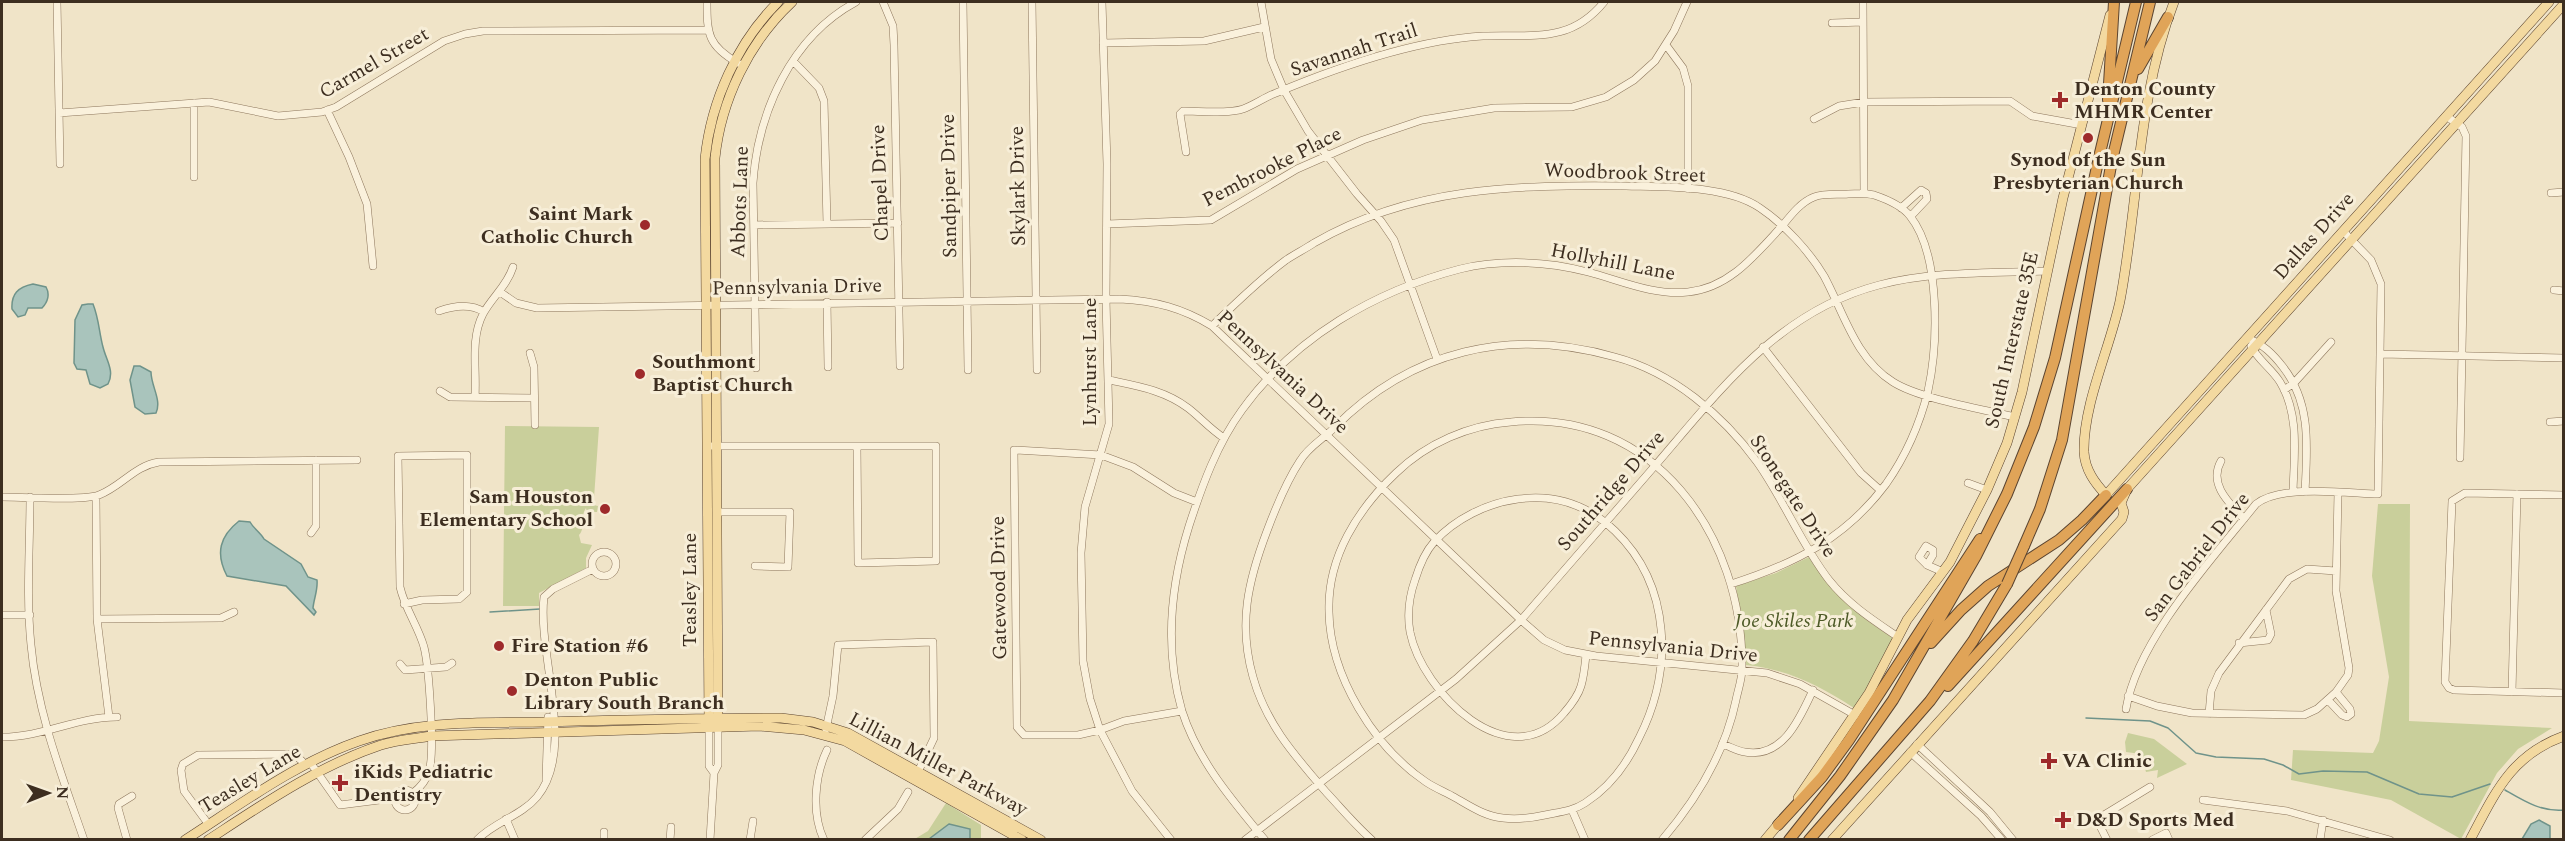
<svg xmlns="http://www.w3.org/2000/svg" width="2565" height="841" viewBox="0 0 2565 841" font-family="Spectral,serif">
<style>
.green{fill:#c9cf9b}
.water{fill:#a9c4bc;stroke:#6f938a;stroke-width:1.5}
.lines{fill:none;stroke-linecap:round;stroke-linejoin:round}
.stream{stroke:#6f938a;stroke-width:1.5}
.minor-casing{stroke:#8d765c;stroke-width:8}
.major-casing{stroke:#5b4430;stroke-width:10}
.highway-casing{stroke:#5b4430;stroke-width:12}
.minor{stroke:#faf1dc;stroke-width:7}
.major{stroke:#f3d9a0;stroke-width:9}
.highway{stroke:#e0a458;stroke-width:10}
.highway-bridge-casing{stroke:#5b4430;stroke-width:12;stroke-linecap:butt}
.highway-bridge{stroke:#e0a458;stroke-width:10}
.poi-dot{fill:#9e2a2b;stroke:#f7eed8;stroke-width:2}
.labels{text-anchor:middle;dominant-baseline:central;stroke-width:6;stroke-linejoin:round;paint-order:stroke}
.street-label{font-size:20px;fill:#3d2e20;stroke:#f7eed8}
.poi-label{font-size:20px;font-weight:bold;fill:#3d2e20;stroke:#f7eed8;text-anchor:start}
.park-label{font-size:20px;font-style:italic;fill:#4d5a26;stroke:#f7eed8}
</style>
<rect width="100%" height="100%" fill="#f0e4c8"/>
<path class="green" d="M505,426L599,427L594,498L589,504L598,506L597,512H587L586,508C580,516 586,528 579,535L581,543L592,545L586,558V568L539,593V606H503Z
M2378,504H2410L2409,721L2552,728L2518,749L2497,773L2461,839L2391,800L2291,780L2293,750L2373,753L2379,741L2389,677L2372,576Z
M1811,556C1832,589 1856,616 1891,636L1893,641L1880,668L1854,708C1820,686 1787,669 1746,665L1744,659L1742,627L1736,586L1776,573Z
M2128,733L2154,739L2187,764L2157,778L2158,770L2146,772L2141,754L2126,752L2125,742Z
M946,803L981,825V839L913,840L928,831Z"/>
<path class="water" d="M33,284L46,287C50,294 48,302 42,308H28L25,315L18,317L12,309C11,294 18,287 33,284Z
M88,304H93C99,319 99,332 103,347C106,360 115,371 108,384L100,388L90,384L86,370L77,369L74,363L75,320L82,305Z
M134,366H140L151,372C151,386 162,400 156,413L145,414L135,407L130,380Z
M239,521L250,522C254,529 260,532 264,539L301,564L308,577L317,580C318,590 314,598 313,608L316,612L314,615L286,586L227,576C215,553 220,536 239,521Z
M2539,820L2550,826V839H2522L2531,824Z
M949,824L970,829V839H929Z"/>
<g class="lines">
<path class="stream" d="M490,612L540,609
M2086,718L2150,721L2168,728L2196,753L2216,757L2264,759L2283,765L2299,774L2323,771L2367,772L2419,794L2452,797L2490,784
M2505,790C2524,801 2541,812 2564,810"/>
<g class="minor-casing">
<path id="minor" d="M57,2L60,164
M707,2C707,34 708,46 738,63
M883,2L893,26L894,45L900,366
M963,2L968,370
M1032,2L1037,370
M1102,2L1107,164L1106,299L1109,424L1085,507L1081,553L1083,661L1090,699L1100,730L1132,791L1171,840
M1261,2L1271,59L1284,90L1308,131L1357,194L1381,221L1394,240L1437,359
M1863,2L1864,194
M1832,23L1863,22
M1103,43L1204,41L1264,27
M1666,45L1683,68L1688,86V189
M793,61L819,88L824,101L827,224
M194,103V177
M327,110L349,157L367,204L373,266
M59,113L209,102L278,116L322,112L336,107L444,41L465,34L483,31L707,30
M2446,116L2462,127L2466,136L2460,458
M1814,119L1839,106L1864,102L2010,101L2032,116L2082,125
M1186,152L1180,114L1183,111C1200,111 1228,114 1243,109C1254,105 1265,97 1276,93C1338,67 1415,40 1483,36C1532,34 1570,44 1604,2
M2551,193L2564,192
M1901,208L1921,190L1926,193L1927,199L1911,216
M1107,224L1211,220L1297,169L1363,140L1422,120L1494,108L1572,107L1606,97L1634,80L1655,61L1674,31L1687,2
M754,225L898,223
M2554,290L2564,291
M500,292L516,303L537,308L1120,299C1156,301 1182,308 1212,326L1521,620L1544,640L1565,650L1596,656L1767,673L1800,684L1855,715
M827,302L828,367
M439,311C453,306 470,303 484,312
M1212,326C1236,303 1259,280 1286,260C1295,254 1305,249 1314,243C1413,186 1516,185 1626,186C1665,187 1727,185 1760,208C1784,224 1809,251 1824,276C1844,313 1855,358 1893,382C1920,399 1982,409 2015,417
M2247,338C2263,344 2273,354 2283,367C2312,404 2307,448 2305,492
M2251,346C2257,359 2272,369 2280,382C2300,415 2294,455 2293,492
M1763,347L1861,473L1880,490
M530,353L534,367L535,425
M2381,354L2564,358
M756,368L753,183C758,112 791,37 856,2
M1109,380C1137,386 1164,390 1188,408C1201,418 1210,429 1224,438
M2284,390L2294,383L2331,342
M440,391L450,397L534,398
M475,397C477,370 470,339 483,314C492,297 507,286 513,267
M2550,422L2564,421
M712,446H936V561L858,563L857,446
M2221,461C2208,484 2229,503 2244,519
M1968,483L1987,490
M2564,495L2465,493L2452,501L2445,682L2449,688L2454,690L2564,693
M2,497C21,497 84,501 99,495C122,486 134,466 159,462L357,460
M30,497C30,546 26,596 31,645C37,712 62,776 84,840
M96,497L97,619L109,717
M717,512H790L788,567L755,566
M311,533L316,526V460
M1926,546L1933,550V555L1927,565L1919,557Z
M592 564a12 12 0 1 1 24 0a12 12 0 1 1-24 0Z
M1927,565L1943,572
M404,604L422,600L459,599L467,592V455L398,456L400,587C405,609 418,626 424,647C429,667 435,753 429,771C426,781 421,787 413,793
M2,615H30
M97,619L221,618L234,612
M2239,643L2268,640L2271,634L2266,610
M1586,655C1585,665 1584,676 1581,686C1578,696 1571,705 1564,713C1509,779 1422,692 1410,632C1407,614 1409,597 1415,580C1419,567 1425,552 1434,542C1455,519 1487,503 1518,499C1555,494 1588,505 1615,531C1672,586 1673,671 1639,738C1627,764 1610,787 1585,803C1573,811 1559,812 1545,815C1531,818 1517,820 1503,818C1484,816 1470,806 1454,797C1445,792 1435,788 1426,782C1374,747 1330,676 1329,612C1327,557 1358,509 1396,473C1427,443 1469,425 1511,422C1654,408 1744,536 1742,669C1742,679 1738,690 1736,700C1725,753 1697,799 1662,840
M400,664L405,670L446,667L452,663
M2512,692L2517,494
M2128,696L2157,706L2192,713L2304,715L2317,709L2336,692L2348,675L2349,668L2336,591L2338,493
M2328,700L2342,715L2347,717L2351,714L2350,709L2336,692
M2126,709C2137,640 2213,558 2256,504C2281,484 2346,493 2378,494L2381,284L2371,260L2343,231
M1182,711L1124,721L1100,730L1078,735H1024L1017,727L1014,450L1101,455L1133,467L1174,493L1197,502
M2209,714L2211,691L2219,673L2289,579L2307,569L2336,571
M709,728V766L714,773
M826,729L833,696L838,645L933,642L934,738L917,774
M2,737C44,737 76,717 117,717
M1722,744C1729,746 1737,751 1745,752C1783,759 1800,718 1813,690
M1917,744L1990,812L2013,840
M1910,752L1981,816L2002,840
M310,762L340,805L395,798
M546,780L548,717
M395 800a10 10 0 1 1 20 0a10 10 0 1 1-20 0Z
M2203,800L2287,811L2390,840
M1572,810L1585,840
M506,819L515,840
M209,825L184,791L181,770L183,764L198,755L293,754L302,761L304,766
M127,840L118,808L119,804L132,796
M477,840C494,822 521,816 537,797C577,748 537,656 544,597L553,589L593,569
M604,840V832
M670,840L671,827
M710,840L714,773L718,765V728
M750,840L753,821
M824,840C811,813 815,775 827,750
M865,840L898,809L908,792
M1245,840L1456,679L1521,620C1565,569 1609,519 1653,468C1718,393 1776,312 1879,285C1933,271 1991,273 2047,271
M1265,840C1232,800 1198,761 1182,711C1164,648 1170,587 1189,526C1202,486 1217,444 1242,410C1295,337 1375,291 1460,269C1500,259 1548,261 1588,272C1619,280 1654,296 1688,292C1730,288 1756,254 1783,225C1791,215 1801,202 1814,197C1824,193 1838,195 1848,194C1857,194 1865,193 1874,195C1886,199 1902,206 1910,216C1941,255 1938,345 1928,391C1920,423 1905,457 1886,484C1845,539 1794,564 1731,584
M1372,840C1355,825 1341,808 1326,792C1295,756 1266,724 1253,677C1238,624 1248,581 1267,531C1276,507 1286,482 1300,461C1308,447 1323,439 1334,428C1411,350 1510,327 1615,357C1672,372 1723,415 1757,462C1784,500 1801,544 1829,580C1848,604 1873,620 1898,637
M2107,840L2101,828V819L2104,815L2150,787
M2152,840L2166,833L2169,840
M2320,840L2323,820"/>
</g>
<g class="major-casing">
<path id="major" d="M2174,2C2137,98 2139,201 2120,301C2110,348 2083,404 2084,452C2085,470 2095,483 2106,495L2549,2
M709,723L705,159C711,101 737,43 778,2
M718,723L715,158C721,100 749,42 792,2
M1798,798L1869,693L1907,620L1950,562L1987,490L2007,443L2022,392L2063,198L2110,15
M185,840C241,804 296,763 359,741C418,720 482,723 544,722C623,720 702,718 781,718L813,722L848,733L1041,840
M208,840C263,804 318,766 381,745C397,740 414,739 431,736L759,726L804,730L845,741L1022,840
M1765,840L1781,821
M1832,840L2122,519L2124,512L2121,503L2127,489L2564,4
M2470,840C2495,793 2511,755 2564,736"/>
</g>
<g class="highway-casing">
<path id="highway" d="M2138,69L2168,17
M2108,100L2114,2
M2024,546L2040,509L2062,440L2112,160L2150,2
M1931,643L1961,610L1988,586L2059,540L2082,520L2106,495
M1948,686L2127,489
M1778,825L1822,777L1849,740L1980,539
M1789,840L1840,776L1893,700L1976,556L2007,494L2034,427L2055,358L2100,153L2136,2
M1809,840L1930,701L1973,641L2007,584"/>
</g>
<use href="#minor" class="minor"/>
<use href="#major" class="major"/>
<use href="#highway" class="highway"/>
<g class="highway-bridge-casing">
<path id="highway-bridge" d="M2007,584L2024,546"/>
</g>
<use href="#highway-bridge" class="highway-bridge"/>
</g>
<g class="poi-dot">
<path d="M2057 91h6v6h6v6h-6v6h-6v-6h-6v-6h6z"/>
<circle cx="2088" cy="138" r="6"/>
<circle cx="645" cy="225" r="6"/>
<circle cx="640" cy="374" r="6"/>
<circle cx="605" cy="509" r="6"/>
<circle cx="499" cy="646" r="6"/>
<circle cx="512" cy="691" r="6"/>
<path d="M2046 752h6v6h6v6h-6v6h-6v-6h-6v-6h6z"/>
<path d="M337 774h6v6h6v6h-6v6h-6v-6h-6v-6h6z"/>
<path d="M2060 811h6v6h6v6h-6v6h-6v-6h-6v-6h6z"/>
</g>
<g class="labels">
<g class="street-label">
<text transform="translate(1354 50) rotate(-18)">Savannah Trail</text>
<text transform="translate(374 63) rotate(-30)">Carmel Street</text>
<text transform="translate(1272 167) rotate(-27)">Pembrooke Place</text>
<text transform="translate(1625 173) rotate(2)">Woodbrook Street</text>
<text transform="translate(880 183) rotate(-92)">Chapel Drive</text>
<text transform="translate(949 186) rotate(-91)">Sandpiper Drive</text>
<text transform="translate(1018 186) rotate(-91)">Skylark Drive</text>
<text transform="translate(740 202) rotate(-88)">Abbots Lane</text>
<text transform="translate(2314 236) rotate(-48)">Dallas Drive</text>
<text transform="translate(1613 262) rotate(11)">Hollyhill Lane</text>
<text transform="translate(797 287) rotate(-1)">Pennsylvania Drive</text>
<text transform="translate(2012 340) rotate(-77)">South Interstate 35E</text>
<text transform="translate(1090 362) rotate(-90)">Lynhurst Lane</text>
<text transform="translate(1283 372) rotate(43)">Pennsylvania Drive</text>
<text transform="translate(1611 491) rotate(-49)">Southridge Drive</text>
<text transform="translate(1793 496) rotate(57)">Stonegate Drive</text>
<text transform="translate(2197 557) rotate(-52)">San Gabriel Drive</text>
<text transform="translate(999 588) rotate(-91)">Gatewood Drive</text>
<text transform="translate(690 590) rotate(-90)">Teasley Lane</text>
<text transform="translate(1673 647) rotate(6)">Pennsylvania Drive</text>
<text transform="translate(938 764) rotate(28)">Lillian Miller Parkway</text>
<text transform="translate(250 779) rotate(-31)">Teasley Lane</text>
</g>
<g class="poi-label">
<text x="2074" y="89">Denton County<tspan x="2074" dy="23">MHMR Center</tspan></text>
<text x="2088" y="160" text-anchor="middle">Synod of the Sun<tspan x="2088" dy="23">Presbyterian Church</tspan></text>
<text x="633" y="214" text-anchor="end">Saint Mark<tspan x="633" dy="23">Catholic Church</tspan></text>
<text x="652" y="362">Southmont<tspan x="652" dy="23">Baptist Church</tspan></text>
<text x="593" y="497" text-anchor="end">Sam Houston<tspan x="593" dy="23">Elementary School</tspan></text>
<text x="511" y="646">Fire Station #6</text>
<text x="524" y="680">Denton Public<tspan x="524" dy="23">Library South Branch</tspan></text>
<text x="2062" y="761">VA Clinic</text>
<text x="354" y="772">iKids Pediatric<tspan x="354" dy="23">Dentistry</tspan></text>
<text x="2076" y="820">D&amp;D Sports Med</text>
</g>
<g class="park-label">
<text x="1794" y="621">Joe Skiles Park</text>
</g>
</g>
<rect width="2565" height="841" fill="none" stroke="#3d2e20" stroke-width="6"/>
<g transform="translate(48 793) rotate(89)" stroke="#f7eed8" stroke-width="4.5" paint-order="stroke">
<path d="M0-4.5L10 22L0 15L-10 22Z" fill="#3d2e20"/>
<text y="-9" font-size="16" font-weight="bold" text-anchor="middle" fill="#3d2e20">N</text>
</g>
</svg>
